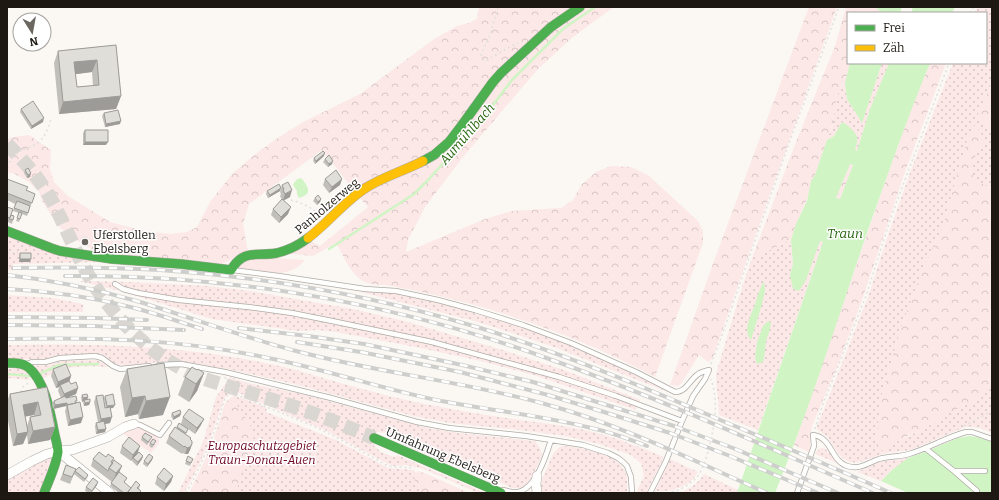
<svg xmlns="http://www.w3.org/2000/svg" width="999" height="500" viewBox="0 0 999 500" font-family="Bitter,serif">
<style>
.grass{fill:url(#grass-dots)}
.forest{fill:url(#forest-crowns)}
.garden{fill:#fbe8e7}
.water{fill:#d0f4c4;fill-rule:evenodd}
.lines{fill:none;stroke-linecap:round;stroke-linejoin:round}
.stream{stroke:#d0f4c4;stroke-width:2.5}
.primary-tunnel{stroke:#dad6d2;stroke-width:14;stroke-dasharray:14 7;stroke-linecap:butt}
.lane-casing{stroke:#afaba6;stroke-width:6}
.street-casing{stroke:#afaba6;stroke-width:10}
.fast-casing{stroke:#afaba6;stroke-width:10}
.slow-casing{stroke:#afaba6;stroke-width:10}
.path{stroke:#e1e0df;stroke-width:1.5;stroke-dasharray:2 3;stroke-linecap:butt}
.lane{stroke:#fefefd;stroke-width:4.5}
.street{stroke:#fefefd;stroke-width:9}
.fast{stroke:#4caf50;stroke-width:9}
.slow{stroke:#ffc107;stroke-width:9}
.rail-casing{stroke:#cececc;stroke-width:4}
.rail{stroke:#fff;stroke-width:2.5;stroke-dasharray:8;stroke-linecap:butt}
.wall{fill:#c0bfba;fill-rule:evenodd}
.shaded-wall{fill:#9c9b97}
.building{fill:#dfded8;stroke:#9c9b97;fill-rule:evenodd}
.poi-dot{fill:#6b6660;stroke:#fff;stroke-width:1.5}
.labels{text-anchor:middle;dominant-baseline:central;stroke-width:3;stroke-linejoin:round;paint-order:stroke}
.street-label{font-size:12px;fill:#1d1811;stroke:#fff}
.poi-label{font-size:12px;fill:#1d1811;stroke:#fff;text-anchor:start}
.park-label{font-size:12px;font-style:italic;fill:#6d0421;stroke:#fff}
.water-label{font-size:13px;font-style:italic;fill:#24650d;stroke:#fff}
</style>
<defs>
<pattern id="grass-dots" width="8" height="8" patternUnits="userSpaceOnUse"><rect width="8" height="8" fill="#fbe8e7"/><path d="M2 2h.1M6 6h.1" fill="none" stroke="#d7c6c5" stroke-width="1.8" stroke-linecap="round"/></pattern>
<pattern id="forest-crowns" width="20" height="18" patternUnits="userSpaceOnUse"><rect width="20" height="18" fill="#fbe8e7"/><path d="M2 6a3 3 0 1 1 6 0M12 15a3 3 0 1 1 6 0" fill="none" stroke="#d7c6c5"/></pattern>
</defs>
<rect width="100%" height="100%" fill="#fbf8f4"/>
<path class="grass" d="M978,7H992V82L977,117L992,129V189L979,182L971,173L976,154L984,145L967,141L942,229L925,263L901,328L882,394L877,434L876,452L927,427L951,412L966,405L976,402L992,387V433C983,429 975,426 965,427L911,450C901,452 892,451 883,454C870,457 857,468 844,459C837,454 834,445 829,439C826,435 821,433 817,429V426L826,404L868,297L888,235L911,170L953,63H986V13H974Z
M882,63H889L870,109L857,152L854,151L857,142L842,122L834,136L827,140C829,134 832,128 833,122C836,109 834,92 845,83L847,99L862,122Z
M7,234L103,262L13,264V271L7,270Z
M791,240L793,264L790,275L812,259L820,240L823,242L758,430L719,415C719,401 716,388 716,374L743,284L752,258Z
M79,281L130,282L208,286L250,291L353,309L408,322L506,351L567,371L640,400L636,410L537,376L481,361L416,347L336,332L318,330L298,331L212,319L124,292Z
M377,291L404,294L428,300L519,326L568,344L606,360L668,392L554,347L478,322L361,292Z
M7,295L53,298L83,304V312H7Z
M7,345C101,343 196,346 288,368C305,372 322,378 340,383C373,392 407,401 441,407C470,413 499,417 528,421C551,424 574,427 597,433C620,439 642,448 664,457L646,493H638L637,491L644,476L641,463L631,455L599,444L565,436L521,430L450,423L413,416L302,386L233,370L198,364L167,361L134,365H122L115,364L104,355L96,354L63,355L44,359H7Z
M96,360L100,361L109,367C92,366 75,365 58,371C52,373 47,377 41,380L34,366L48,365L62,361Z
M7,369C12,369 21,367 25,371C27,373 29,378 31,380L7,378Z
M230,377L247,383L302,394L428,428L459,433L535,441L540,448L542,456L533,475L526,485L520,488H512L469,468L447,463L402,444L403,440L402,439L389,433L376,432L374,446L381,452L394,457H395L397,455L485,493H478L426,470L416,467L406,465L394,466L388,464L325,430L252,399C241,394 231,387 224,399L208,445L195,473L184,493H178L203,442L216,397Z
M234,396L244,399L267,408L266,412L336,440L388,468L413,470L421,477L458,493H197L237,405L231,397Z
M563,446C580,447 617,454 625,471C628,478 627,486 627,493H542L540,488L543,477L553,454L558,448Z
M821,448C829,448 833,458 837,463L815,454L817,451Z
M43,458H51L41,493H7V476Z
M908,458L892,470L881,481L857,472L880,462Z
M670,459L698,472C696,474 695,477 692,480C683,489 667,492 655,491Z
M704,474L738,490L737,493H680C690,488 698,484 704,474Z"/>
<path class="forest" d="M479,7H572L437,148L355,192L322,150L249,204L243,224L248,252L222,264L155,260L95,251L81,243L60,228L42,201L39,192L29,182L13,173H7V139L13,137L29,135L51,150L50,169L54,182L68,196L110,222L144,231L170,234L187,232L197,227L210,202L232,174L253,156L276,139L303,122L360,94L434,39L457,26L469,23L477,19Z
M584,7H614L573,37L538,69L463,157L425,207L408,240L406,252L485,219L512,211L561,208L573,200L582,184L596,172L611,166L631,167L648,175L698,221L703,231V243L655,377C594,344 527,319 460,301C437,295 414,290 391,286C383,284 373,286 365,282C350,275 344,256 336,243L313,256L282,253L309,240L320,246L368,207L358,196L422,166L496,82L557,25Z
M809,7H837L762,217L713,357L711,360L708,362L699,355L681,384L678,386L670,385L714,261Z
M846,7H875L882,13L869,12L868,13H848V63H850L845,83L841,86L836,101L833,123L815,175C809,184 810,192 806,202C800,214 795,227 791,240L752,258L796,142L835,46Z
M930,63H946L906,169L861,303L837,367L812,426L810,437V447L809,452L794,445L891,165L915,98Z
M992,82V129L977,117Z
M973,125L981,132L984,145L976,154L971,173L979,182L992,189V387L976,402L966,405L951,412L927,427L905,437L883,450L876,452L877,434L882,394L901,328L925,263L942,229L967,141Z
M850,163L853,165L840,199L836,198Z
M231,397L240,409L251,427L255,445L242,473L238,486L233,493H193L190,491C204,464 216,436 224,406L226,402Z
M418,471L427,474L469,493H421L415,482L414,476Z"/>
<path class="garden" d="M276,258L305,260C298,268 289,273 278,273L239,268V266L244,260Z
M136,427C142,428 161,435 159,443C157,447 153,450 151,453L122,433Z"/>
<path class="water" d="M875,7H902L900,13H882Z
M913,7H955L952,13H911Z
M850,63H882L862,123L847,99L845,83Z
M889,63H930C907,118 888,174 868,230C838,318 810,407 775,493H737L823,242L820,241L806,280L799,291L793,289L790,275L793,264L791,240L796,224L807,201L811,181L815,175L827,140L834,136L842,122C848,125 855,131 857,137C858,141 856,146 855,150L857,151L870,109ZM850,164L853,165L840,199L836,198Z
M300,178C304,180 302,179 305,183C311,192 308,195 299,198L297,194V191L293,185L296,180Z
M764,281L765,291L762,304L751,340C742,331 751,315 755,305C757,296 760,289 764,281Z
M770,321C772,328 768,334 766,341C765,348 765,355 763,362L757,364L755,358L757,342L763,326L767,322Z
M969,436L977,437L992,442V493H908L881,481L892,470L908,458L925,452L958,438Z"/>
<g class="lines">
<path class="stream" d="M329,249L414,194L429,179L479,123L512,80L563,29L595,7
M7,374L30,376
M39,374L59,365L98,364"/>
<path class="primary-tunnel" d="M7,144C24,161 40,179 52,201C69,232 80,266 101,295C125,329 158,359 197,376C210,381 224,385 237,389C257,395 276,401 295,407C322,416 348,427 374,438"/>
<g class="lane-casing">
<path id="lane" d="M232,270L279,276L365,289L396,291L438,300L475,310L523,325L571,343L636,372L675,392C686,392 689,381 697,375C700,372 705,371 709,370
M115,284L123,289L138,293L179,300L248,307L292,313L332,321L432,342L559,377L616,396L682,421
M27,364L32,362H45L60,358L95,356L102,358L113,366L120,369L149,366
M159,365L181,364L225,372L331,398L417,422L449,428L526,436L583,445L608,453L618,458L623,462L627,466L631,477L632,493
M134,424L140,425L160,435L169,423
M925,448L954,471H985
M954,471L977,491
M503,490C507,491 513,493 518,492C536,488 546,456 551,440
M650,493L666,461L682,421L693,396L705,379L709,370
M797,493L814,446L813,435C832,437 831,461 847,466C860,470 868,463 879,459C889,456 900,457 909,454C929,448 947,437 966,432H972L992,439"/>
</g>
<g class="street-casing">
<path id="street" d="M58,451L110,493
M7,475L32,461L47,454L58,451L72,450L108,437L125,427L134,424
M537,493L536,484L537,476"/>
</g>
<g class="fast-casing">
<path id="fast" d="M423,161L434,155L449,142L462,125L493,82L501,73L551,27L580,7
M7,231L51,248L60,251L112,259L181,264L231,270C244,248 257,257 277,253C289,250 299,245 308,238
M7,363C14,363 21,362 28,367C45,381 50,411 54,431C55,437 58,446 58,452C56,466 49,480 44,493
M374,438L501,493"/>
</g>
<g class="slow-casing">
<path id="slow" d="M308,238C328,223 343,203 364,189C382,177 404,171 423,161"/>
</g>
<path class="path" d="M498,7L490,35L481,55L484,61C496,56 506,48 518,43
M970,13L974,7
M7,167C9,163 12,157 16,154C23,148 33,148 40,141C46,135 49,126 51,119
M291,200C301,202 312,208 320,215
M7,253H18
M37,345L44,351L39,356
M711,364L721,338L788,146L839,7
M225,377L229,389L232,394
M21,392C22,387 24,385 29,383
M342,396L353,387
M964,426L992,411
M815,429L818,419L823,404L866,296L891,217L949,63
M186,493C200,468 211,442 220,415C222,409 223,399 228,395C232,393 237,394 240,396L318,428L347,443L388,466L397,467L415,468
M667,493C678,491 689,486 697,477C707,465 713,432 715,416C716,404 715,390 711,379"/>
<use href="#lane" class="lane"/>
<use href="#street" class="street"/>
<use href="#fast" class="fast"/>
<use href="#slow" class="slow"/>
<g class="rail-casing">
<path id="rail" d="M13,268C62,267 111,267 160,270C267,277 374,296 477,327C559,352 639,385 718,419C776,443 834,468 891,493
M7,275C52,280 96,289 140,302C192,318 243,337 296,351C378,373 463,381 545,404C622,425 694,461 767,493
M65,276C230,274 397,303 552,360C661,399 767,447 873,493
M7,289C47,291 86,296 126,306C152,312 177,321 202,329
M7,317L95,318L147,320
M7,325L94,326L184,330
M239,328L308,336L364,344L462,365L533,382L674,426L733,448L838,493
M7,339C95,337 182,339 268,358C324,369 379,388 436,400C487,410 540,415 591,428C610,432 629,439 647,446
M297,342L361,352L460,372L548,395L604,412L670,433L730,456L818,493"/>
</g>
<use href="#rail" class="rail"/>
</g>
<path class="wall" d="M116,45L121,96L116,109L59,114L54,63L58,51ZM92,72L93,86L77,87L75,74Z
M21,109L43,122L31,129L20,112Z
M104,113L120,124L105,127L102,116Z
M85,130L106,145H83V133Z
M324,156L315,164L313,161L314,158Z
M325,159L332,164L328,167L323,162Z
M25,170L30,177L27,178L24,173Z
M7,179L26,190L35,194L27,216L22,214L19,222L16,221L19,213L13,211L15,204L7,200Z
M325,179H342L340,185L329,193L323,185Z
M282,185L290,197L283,200L288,214L279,223L271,215L273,209L282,200L280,196L281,194L280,192Z
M267,191H280L268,198L266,194Z
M315,198L321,199L320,202L317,205L313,201Z
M7,207L11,215L14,216L12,224L8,222L7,225Z
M20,253L30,262H19V256Z
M53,369L71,376L69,381L71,384L78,388L76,394L68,397L76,403L81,423L68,426L65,411L66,408V406L53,409L52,404L54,401L61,398L58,391L59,387L56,388L51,376Z
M127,369L163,415L139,419L138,414L125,417L120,387Z
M197,370L204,373L197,391L189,402L178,395L185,377Z
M47,387L55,427L50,440L28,444L27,435L23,444L13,446L7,416V401L10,394ZM34,415V416L30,417L27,426L25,416Z
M82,395L88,397L87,399L90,402L89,405L84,406L83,403L84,401L82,402L81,398Z
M96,396L106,408L104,399L105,396L113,408H110V423L105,424L106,429L105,432L96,434L95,426L96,423L98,422L94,402Z
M172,413H181L180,416L173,420L171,416Z
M183,417L201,425L195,434L181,424Z
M177,427L187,433L185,434L190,440L192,444L190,450L188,454H185L182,453V454L166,443L169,436Z
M142,437L150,441L147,445L141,440Z
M150,443L155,444L152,448L149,446Z
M122,446L138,452L131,461L120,453Z
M143,456L142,459L137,466L132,461L133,458Z
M188,456L193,459L190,466L185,464Z
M106,457L114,458L112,463L122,466L119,472L127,478L124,483L131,488L140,485L139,489L141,491L140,493H119L110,486L112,482L91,466L93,459Z
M153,457L152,460L147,467L143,464L144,461Z
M66,465L76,469L70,484L60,480Z
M75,471L88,475L87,478L84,482L74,474Z
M173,476L171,482L164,491L155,484L157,477Z
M97,485L91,493H89L85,491L86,487Z"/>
<path class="shaded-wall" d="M97,60L92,72L70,75L74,62Z
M121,96L116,109L59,114L63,102Z
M44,118L43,122L31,129L32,126Z
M121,121L120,124L105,127L106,124Z
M85,142H108L106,145H83Z
M325,153L324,156L315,164L316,161Z
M333,161L332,164L328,167L329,164Z
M31,173L30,177L27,178L28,175Z
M342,179L340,185L329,193L332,187Z
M281,188L280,191L268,198L270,195Z
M292,190L290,197L283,201L285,194Z
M321,199L320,202L317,205L318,202Z
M291,207L288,214L279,223L281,217Z
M20,259H31L30,262H19Z
M204,373L197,391L189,402L196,384Z
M71,376L69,383L60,385L59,387L56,388L58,382Z
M78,388L76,394L62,400L64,394Z
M145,396L138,414L125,417L132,398Z
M88,397L87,400H84V401L82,402L83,398Z
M170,397L163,415L139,419L146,401Z
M38,402L34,415L18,418L23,405Z
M90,402L89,405L84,406L85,403Z
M67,403L66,406L53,409L55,405Z
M115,405L113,408L106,409L107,406Z
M181,413L180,416L173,420L174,417Z
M83,417L81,423L68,426L70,420Z
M112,417L110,423L99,425L101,419Z
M204,419L201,425L195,434L197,428Z
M55,427L50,440L28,444L33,431Z
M106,429L105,432L96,434L98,430Z
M28,432L23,444L13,446L17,434Z
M192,444L190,450L188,454H185L187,448Z
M140,446L138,452L131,461L133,455Z
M143,456L142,459L137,466L138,462Z
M153,457L152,460L147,467L148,464Z
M122,466L118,475L113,483L116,473Z
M173,476L171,482L164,491L166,484Z
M98,482L97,485L91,493L92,491Z"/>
<path class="building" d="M116,45L121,96L63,102L58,51ZM97,60L99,85L77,87L74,62Z
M33,101L44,118L32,126L21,109Z
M118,110L121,121L106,124L104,113Z
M85,130H108V142H85Z
M323,151L325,153L316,161L314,158Z
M329,155L333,161L329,164L325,159Z
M28,168L31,173L28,175L25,170Z
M336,170L342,179L332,187L325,179Z
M7,179L28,187L26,190L35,194L32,203L7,193Z
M288,182L292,190L285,194L283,190L284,189L282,185Z
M279,184L281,188L270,195L267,191Z
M318,195L321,199L318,202L315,198Z
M282,199L291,207L281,217L273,209Z
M17,201L30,206L28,213L14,208Z
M7,207L13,209L10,218L7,217Z
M19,212L22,213L20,219L17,218Z
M11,215L14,216L13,220L9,219Z
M20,253H31V259H20Z
M164,363L170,397L146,401L145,396L132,398L127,369Z
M66,364L71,376L58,382L53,369Z
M192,367L197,370L198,369L204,373L196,384L185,377Z
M69,381L71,384L76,382L78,388L64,394L60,385Z
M47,387L55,427L33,431L30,417L41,415L38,402L23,405L28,432L17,434L10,394Z
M87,394L88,397L83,398L82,395Z
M113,394L115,405L107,406L105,396Z
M103,395L105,408L110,407L112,417L101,419L96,396Z
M65,396L66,398L76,396L77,401H75L76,403L67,405V403L55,405L54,401Z
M90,399V402L85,403L84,400Z
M80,402L83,417L70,420L67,405Z
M189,409L204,419L197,428L183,417Z
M180,410L181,413L174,417L172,413Z
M104,421L106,429L98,430L96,423Z
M179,423L188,429L186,433L177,427Z
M175,427L191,438L190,439L192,441V444L190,447L187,448L185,446L184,447L169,436Z
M145,433L152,437L148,442L142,437Z
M129,437L140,446L133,455L122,446Z
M153,439L156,441L153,445L150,443Z
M99,452L106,457L108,454L114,458L111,462L113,463L109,468L108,471L93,459Z
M139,452L143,456L138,462L133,458Z
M149,454L153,457L148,464L144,461Z
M188,456L193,459L191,463L186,461Z
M114,460L122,466L116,473L109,468Z
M66,465L76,469L72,477L63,474Z
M79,467L88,475L85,479L75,471Z
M164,468L173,476L166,484L157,477Z
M119,472L127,478L124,482L131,488L127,493H124L111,483Z
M93,478L98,482L92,491L86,487Z
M136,481L140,485L137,488L141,491L139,493H129L128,492Z"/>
<circle class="poi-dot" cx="85" cy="242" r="4"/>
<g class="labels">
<g class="street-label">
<text transform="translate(327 206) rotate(-40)">Panholzerweg</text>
<text transform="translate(443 455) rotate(23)">Umfahrung Ebelsberg</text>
</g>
<g class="poi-label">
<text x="93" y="235">Uferstollen<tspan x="93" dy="14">Ebelsberg</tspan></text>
</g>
<g class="park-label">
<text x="262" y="446">Europaschutzgebiet<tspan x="262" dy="14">Traun-Donau-Auen</tspan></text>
</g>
<g class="water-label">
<text transform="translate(467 134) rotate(-49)">Aumühlbach</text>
<text x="845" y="233">Traun</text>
</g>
</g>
<rect width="999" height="500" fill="none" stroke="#1d1811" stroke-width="16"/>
<rect x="847" y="12" width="140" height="52" fill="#ffffff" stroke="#a5a3a0"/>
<rect x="855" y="25" width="20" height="6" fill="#4caf50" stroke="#a5a3a0"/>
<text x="883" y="32" font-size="12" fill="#1d1811">Frei</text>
<rect x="855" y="45" width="20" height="6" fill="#ffc107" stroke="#a5a3a0"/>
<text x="883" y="52" font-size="12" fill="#1d1811">Zäh</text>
<g transform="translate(32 32) rotate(169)"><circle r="19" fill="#ffffff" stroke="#a5a3a0"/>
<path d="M0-3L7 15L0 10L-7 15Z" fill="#6b6660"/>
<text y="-6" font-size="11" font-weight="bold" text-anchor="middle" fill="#1d1811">N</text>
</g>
</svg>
